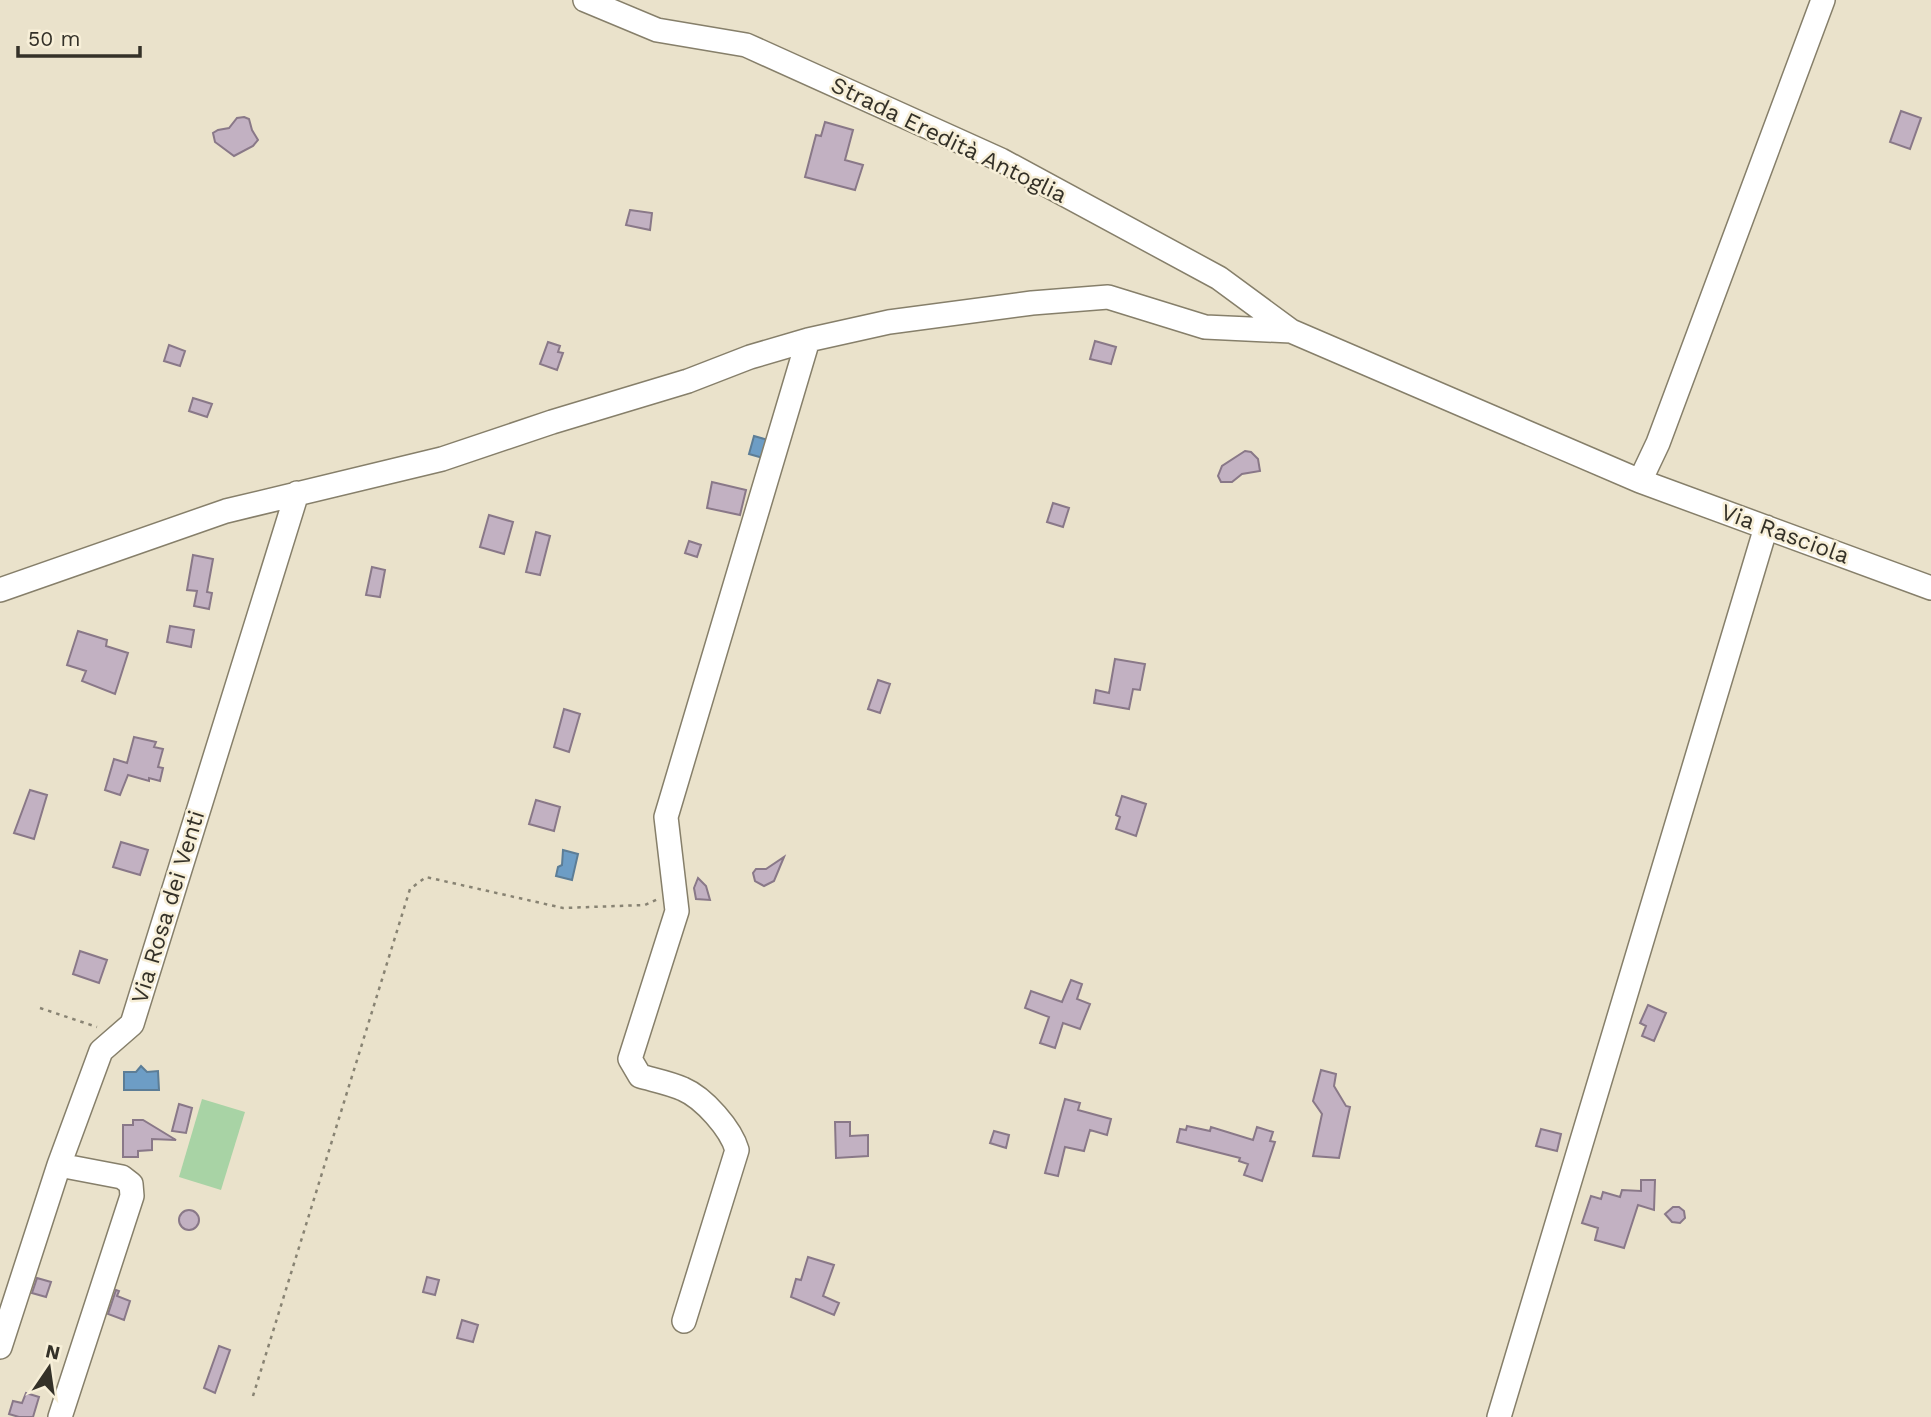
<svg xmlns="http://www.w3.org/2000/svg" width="1931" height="1417" viewBox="0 0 1931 1417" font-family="'Work Sans',sans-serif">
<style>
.green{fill:#a8d3a5}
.water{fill:#6d9dc5;stroke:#5c7d96;stroke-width:2}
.building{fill:#c2b1c2;stroke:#897888;stroke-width:2}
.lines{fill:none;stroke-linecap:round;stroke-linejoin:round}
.minor-casing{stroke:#867f6a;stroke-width:26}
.path{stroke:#888373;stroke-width:2.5;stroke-dasharray:3.5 5;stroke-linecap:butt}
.minor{stroke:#fff;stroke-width:23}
.labels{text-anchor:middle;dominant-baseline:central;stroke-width:5;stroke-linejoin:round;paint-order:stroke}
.street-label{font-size:23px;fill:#343128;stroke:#f7efd8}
</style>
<rect width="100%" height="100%" fill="#eae2cb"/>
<path class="green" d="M202,1099L245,1112L221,1190L179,1177Z"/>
<path class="water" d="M754,436L768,440L763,458L749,454Z
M563,850L578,854L572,880L556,876L558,867L562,865Z
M141,1066L147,1072L158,1071L159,1090H124V1072H136Z"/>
<path class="building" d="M1901,111L1921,118L1910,149L1890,142Z
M244,117L249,119L252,130L258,140L253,146L234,156L215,142L213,133L218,130L229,128L237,118Z
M825,122L853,130L845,160L863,165L855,190L805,177L816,135L821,136Z
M630,210L652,213L650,230L626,225Z
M1095,341L1116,347L1111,364L1090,359Z
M548,342L560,346L558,352L563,353L557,370L540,364Z
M169,345L185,351L180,366L164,361Z
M193,398L212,404L207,417L189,411Z
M1245,451L1251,452L1258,459L1260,471L1242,474L1232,482H1221L1218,476L1222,466Z
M712,482L746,490L740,515L707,508Z
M1053,503L1069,508L1063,527L1047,522Z
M489,515L513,522L504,554L480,547Z
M536,532L550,536L540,575L526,572Z
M689,541L701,545L697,557L685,553Z
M193,555L213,559L207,592L212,593L209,609L194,606L197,591L187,590Z
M372,567L385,570L380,597L366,595Z
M170,626L194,630L191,647L167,642Z
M78,631L107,640L106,646L128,653L115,694L82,681L86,671L67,665Z
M1115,659L1145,664L1140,690L1133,689L1129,709L1094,703L1096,690L1109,693Z
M878,680L890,684L880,713L868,709Z
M564,709L580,714L569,752L554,747Z
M134,737L156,742L154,747L163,749L158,767L163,768L160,781L149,778V781L128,775L120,795L105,790L114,759L127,763Z
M30,790L47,795L34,839L14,833Z
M1122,796L1146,804L1136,836L1116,829L1120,817L1116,815Z
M536,800L560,807L554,831L529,824Z
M121,842L148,850L140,875L113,867Z
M784,857L774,881L764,886L755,881L753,873L756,869H766Z
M698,878L706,886L710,900L696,899L694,888Z
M80,951L107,960L99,983L73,974Z
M1071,980L1082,984L1077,999L1090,1004L1080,1029L1063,1023L1055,1048L1040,1043L1049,1017L1025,1008L1031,991L1062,1002Z
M1648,1005L1666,1013L1654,1041L1642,1036L1646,1026L1640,1023Z
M1321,1070L1336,1074L1334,1086L1346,1106L1350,1107L1339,1158L1313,1156L1322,1114L1313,1101Z
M1065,1099L1080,1103L1078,1110L1111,1119L1107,1135L1090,1130L1084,1151L1065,1147L1058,1176L1045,1173Z
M179,1104L192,1108L186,1133L172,1131Z
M133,1120H143L176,1140L152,1139V1150L138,1151V1157H123V1125H133Z
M835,1122H850V1136L868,1135V1156L836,1158Z
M1187,1126L1210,1131L1211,1127L1253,1140L1257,1127L1273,1132L1270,1141L1275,1142L1262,1181L1244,1175L1248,1164L1239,1161L1240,1158L1177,1142L1180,1129L1186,1130Z
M1541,1129L1561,1134L1557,1151L1536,1146Z
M994,1131L1009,1135L1006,1148L990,1143Z
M1641,1180H1655L1654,1210L1638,1205L1624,1248L1595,1240L1598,1228L1582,1223L1591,1196L1601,1199L1603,1192L1620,1197L1622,1190L1641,1191Z
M1673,1207H1679L1684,1211L1685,1218L1680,1223L1672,1222L1665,1214Z
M179 1220a10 10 0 1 1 20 0a10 10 0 1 1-20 0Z
M808,1257L834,1265L823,1296L839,1303L834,1315L791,1297L796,1279L801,1280Z
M427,1277L439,1280L435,1295L423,1292Z
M37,1278L51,1282L46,1297L32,1293Z
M116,1290L119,1291L117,1296L130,1301L124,1320L108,1314Z
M462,1320L478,1325L473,1342L457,1338Z
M219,1346L230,1350L215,1393L204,1388Z
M26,1393L39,1397L33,1417H19L9,1414L13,1401L22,1403Z"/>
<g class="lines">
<g class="minor-casing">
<path id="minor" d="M585,0L657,30L746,45L1001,160L1219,278L1291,331
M1640,481L1931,588
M0,590L226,511L442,459L552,422L688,381L750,357L808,340L889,322L1032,303L1108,297L1205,327L1291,331L1640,481L1658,443L1823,0
M59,1165L122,1177L131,1184L132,1196L60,1417
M684,1321L737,1150C731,1129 704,1098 683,1089C670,1083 654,1080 640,1076L630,1059L677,911L666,817L808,340
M0,1347L59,1165L101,1051L132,1024L297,493
M1499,1417L1766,527"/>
</g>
<path class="path" d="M40,1008L97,1027
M253,1396L410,889L426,877L563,908L645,905L658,899"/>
<use href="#minor" class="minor"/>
</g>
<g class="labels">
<g class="street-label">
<text transform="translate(949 140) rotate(26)">Strada Eredità Antoglia</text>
<text transform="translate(1785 534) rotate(20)">Via Rasciola</text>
<text transform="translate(168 907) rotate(-73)">Via Rosa dei Venti</text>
</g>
</g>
<g transform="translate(49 1368) rotate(13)" stroke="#f7efd8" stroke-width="5" paint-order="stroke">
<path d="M0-5L12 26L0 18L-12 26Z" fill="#343128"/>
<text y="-10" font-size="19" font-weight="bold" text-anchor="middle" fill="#343128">N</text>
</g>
<path d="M18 46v10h122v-10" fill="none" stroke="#343128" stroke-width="3.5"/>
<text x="28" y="46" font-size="21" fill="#343128" stroke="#f7efd8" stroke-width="5" paint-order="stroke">50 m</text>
</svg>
